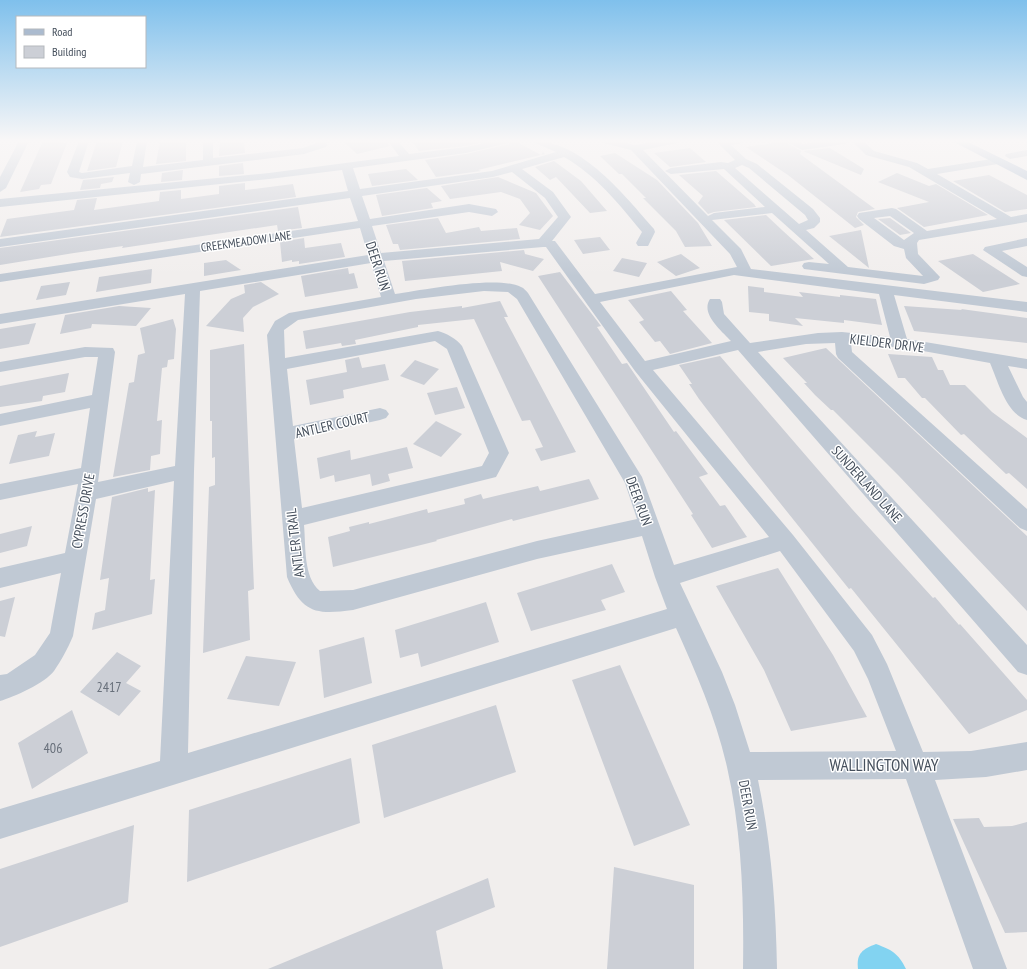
<svg xmlns="http://www.w3.org/2000/svg" width="1027" height="969" viewBox="0 0 1027 969" font-family="'PT Sans Narrow',sans-serif">
<style>
.water{fill:#82d3f1}
.building{fill:#cccfd6}
.lines{fill:none;stroke-linecap:round;stroke-linejoin:round}
.minor{fill:#c0c9d4;fill-rule:evenodd}
.major{fill:#abbbcf;fill-rule:evenodd}
.labels{text-anchor:middle;dominant-baseline:central;stroke-width:3;stroke-linejoin:round;paint-order:stroke}
.far-street-label{font-size:12px;fill:#454f5c;stroke:#fff}
.street-label{font-size:14px;fill:#454f5c;stroke:#fff}
.near-number-label{font-size:14px;fill:#676f7a}
.near-street-label{font-size:17px;fill:#454f5c;stroke:#fff}
</style>
<rect width="100%" height="100%" fill="#f1eeed"/>
<path class="water" d="M876,944C892,950 898,953 906,969H858C856,953 863,949 876,944Z"/>
<path class="building" d="M43,141H62L61,143H67L51,184L41,185L39,189L20,192Z
M97,141H123L116,167L87,171Z
M160,141H186V161L156,164Z
M220,141H244L245,153L219,156Z
M343,141H387L390,146L357,154Z
M412,141H489L466,146L419,151Z
M511,141H515L541,155L543,152L545,154L478,170L481,171L436,177L425,160L466,154L509,144Z
M777,141H784L801,151L800,154L875,209L858,212L856,217L864,225L855,228L788,175L746,147L780,142Z
M690,148L706,162L670,167L654,153Z
M830,148L864,169L861,175L803,151Z
M615,153L657,180L698,223L712,246L685,247L676,231L643,198H646L622,174H619L600,156Z
M554,161L581,181L607,211L590,213L556,177L550,180L535,167Z
M243,163L244,174L219,176V166Z
M406,169L418,180L372,186L368,174Z
M183,170L182,180L161,182L162,173Z
M716,171L754,204L756,207L714,212L708,214L698,203L703,196L679,175Z
M897,173L929,186L936,184L988,215L924,227L897,208L929,202L878,182Z
M989,175L1027,195V209L1005,212L953,181Z
M114,177L112,182L101,184L100,188L80,190L83,180Z
M498,177L536,193L553,216L540,230L519,225L530,213L520,199L501,192L450,199L441,186Z
M245,183V190L293,184L296,197L0,237L7,219L74,210L77,200L97,198L94,210L159,201L160,192L181,190V199L219,194V186Z
M427,188L442,201L431,203L433,208L382,216L376,195Z
M298,207L302,228L278,231L277,225L122,248L123,246L74,253L0,265V248Z
M766,215L783,231L814,259L771,266L724,220Z
M438,218L446,233L479,227L481,231L517,228L520,239L400,250L398,244H393L386,225Z
M890,218L911,233L900,235L878,219Z
M861,230L869,268L829,236Z
M600,237L610,250L583,254L574,240Z
M304,238L305,248L341,243L345,257L299,264V261L292,262V260L282,262L280,242Z
M524,250L525,254L544,259L533,271L500,262L502,271L405,281L402,261Z
M681,254L700,268L676,276L657,262Z
M973,254L1020,284L983,292L938,261Z
M622,258L647,263L639,277L613,271Z
M226,260L241,270L204,276V263Z
M348,268L349,274L354,273L358,288L305,297L301,276Z
M152,269L151,283L96,292L99,277Z
M560,272L601,326L597,327L622,364L627,363L674,432L676,431L708,474L699,477L720,506L725,505L747,537L712,548L691,515L693,514L538,276Z
M70,282L66,295L36,300L41,286Z
M261,282L279,294L253,307L243,318L244,332L206,326L231,299L245,293L244,285Z
M748,286L764,288V292L803,297L799,292L840,297V295L876,299L882,325L844,320V323L795,318L803,326L769,321V314L749,312Z
M671,291L687,310L683,311L712,343L670,354L660,341L655,342L639,322L644,320L628,300Z
M500,301L508,317H504L576,452L541,461L535,449L543,447L530,420L522,421L474,319L418,325V327L355,340L356,344L342,346L341,343L306,349L303,331L410,312L462,306V308Z
M119,306L151,308L136,326L92,324L91,328L60,334L65,315Z
M904,306L962,310L961,309L1027,318V343L914,331Z
M173,319L176,329L174,359L168,360L167,367L162,368L157,421L162,420L160,454L151,456L150,470L113,477L129,383L134,382L138,355L145,353L140,328Z
M36,323L29,344L0,349V329Z
M244,344L254,589L248,591L250,640L203,653L209,487L215,485V457L212,458V421H210V350Z
M826,348L1027,536V611L899,476L833,410H831L815,395L804,383H807L783,358Z
M888,354L932,357L938,370H943L950,385H965L992,412L1027,438V489L1009,473L1006,474L964,434L961,435L925,398H922L905,378H898Z
M720,356L852,509L933,598L935,597L959,625L960,624L1027,700V710L969,734L851,588L849,589L748,463L699,399L689,384H692L679,365Z
M359,357L362,368L385,364L389,380L343,390L344,398L310,405L306,380L347,372L345,360Z
M415,360L439,369L424,385L400,376Z
M69,373L65,392L43,396L42,401L0,407V386Z
M457,387L465,408L435,415L427,393Z
M436,421L462,434L441,457L413,444Z
M37,431L35,437L55,433L49,456L9,464L18,435Z
M407,447L413,468L388,474L390,481L372,486L370,474L335,482L334,475L320,479L317,458L350,450L351,460Z
M589,479L599,499L513,521L512,519L436,540L437,541L333,567L328,537L350,531L349,527L369,522V524L427,509L428,513L465,504L464,499L481,494L483,499L538,486L540,491Z
M148,488V492L155,490L150,580L155,579L152,614L92,630L95,613L105,610L109,578L100,580L112,497Z
M32,526L27,546L0,553V534Z
M612,564L625,592L601,600L606,610L531,631L517,593Z
M778,568L833,655L867,717L791,731L764,670L716,586Z
M15,597L5,637L0,636V601Z
M486,602L499,642L421,667L418,653L400,658L395,630Z
M364,637L372,683L324,698L319,650Z
M117,652L141,666L126,683L141,691L119,716L80,692Z
M246,656L296,662L279,706L227,699Z
M620,665L690,825L634,846L572,680Z
M496,705L516,772L384,818L372,745Z
M72,710L88,753L32,789L18,743Z
M351,758L360,823L187,882L189,810Z
M979,818L984,827L1012,826L1027,822V932L1005,933L953,819Z
M134,825L128,902L0,947V869Z
M614,867L694,885V969H607Z
M488,878L495,907L436,931L443,969H268Z"/>
<g class="lines">
<path class="minor" d="M19,141H29L6,188L0,192V177Z
M79,141H89L79,172L82,173L132,166L137,141H147L143,167L203,160V141H213V158L303,148L316,143V141H326L327,145L326,147L304,154L141,174L140,182L134,185L128,182L130,173L82,179L70,177L67,172Z
M388,141H398L409,154L466,147L494,141H510L509,143L466,153L353,168L360,189L492,171L556,152L535,143L534,141C582,141 625,196 654,229L655,232L648,246H638L636,243L642,232C619,204 596,175 564,157L522,169L553,192L571,217L552,241H555L595,294L737,267L730,254L631,150L603,143L602,141H618L635,145L659,141H678L677,143L643,150L708,216L714,213L765,207L724,169L671,174L665,171L671,168L721,162L728,163L735,160L719,144L721,141H744L743,143L731,145L746,159L757,164L813,209L820,218V222L814,228L806,230L848,267L923,276L906,258L904,249L894,246L859,219L857,216L859,213L892,208L896,209L927,231L997,219L909,167L866,155L852,141H863L874,151L917,163L928,169L998,158L1002,159L1003,161L998,164L937,174L1011,217L1027,214V222L919,240L917,243L918,254L940,277L938,280L924,284L804,269L802,266L804,263L809,262L829,264L772,213L712,220L741,249L751,269L1027,302V312L894,295L907,339L1027,359V369L1008,366L1023,397L1027,402V420C1006,414 998,381 990,363L912,349L851,343L852,352L1027,509V531L1020,528L838,358L836,354L835,343L806,344L758,352L1027,645V675L1018,672L738,350L653,370L793,535L872,635L887,664L923,752L971,751L1027,742V770L986,777L935,780L1007,969H973L906,779L758,780C771,842 776,905 777,969H743C744,902 742,833 727,767C716,718 696,673 676,628L0,839V809L160,761L174,481L96,499L73,636C68,648 61,661 54,671C45,683 14,697 0,701V675L7,674L35,655L50,633L61,573L0,588V568L65,553L78,484L0,500V484L81,468L90,408L0,426V414L92,395L98,357H85L0,372V362L85,347L113,348L115,352L98,482L175,466L185,294L0,324V314L368,255L360,228L0,282V274L358,221L350,198L0,247V239L348,191L342,170L269,179L0,207V199L269,173L399,156ZM742,165L749,168L805,215L808,220L799,224L735,168ZM512,172L545,198L558,217L539,239L381,253L372,226L469,212L492,216L498,212L496,209L469,204L370,219L362,196L493,177ZM890,216L914,233L904,240L874,218ZM543,247H546L635,371L769,537L674,565L642,477L528,293C526,291 524,288 521,287C498,275 422,290 395,294L384,261ZM371,263L381,297L289,313L275,321L267,335L287,577C302,613 316,615 353,610L537,559L642,536L655,577L667,609L188,753L194,471L200,291ZM734,275L879,294L890,337L842,332L818,333L750,343L724,314L722,302L720,299H710C700,314 722,331 731,341L645,361L600,302ZM484,291L508,292L517,299L625,483L637,519L537,541L353,590L320,591C303,577 306,546 304,525L496,477L509,453L462,346C457,339 446,333 438,331L285,358L284,330L298,320L416,299ZM435,341L447,349L489,453L482,466L302,508L294,439L380,420L386,418L389,414L386,410L380,408L293,426L287,369ZM780,551L854,651L868,679L896,751L750,752L735,705L722,672L680,583Z
M785,141H797L803,144L826,141H850L845,144L802,150Z
M1027,150V156L1010,159L1005,156L1006,154Z
M1027,238V246L1002,251L1027,267V277L1022,276L983,250L985,247Z"/>
<path class="major" d="M952,141H966L1027,171V180Z"/>
</g>
<linearGradient id="sky" x2="0" y2="1"><stop stop-color="#7fc0ec"/><stop offset="0.51" stop-color="#f9f7f7"/><stop offset="1" stop-color="#f9f7f7" stop-opacity="0"/></linearGradient>
<rect width="1027" height="276" fill="url(#sky)"/>
<g class="labels">
<g class="far-street-label">
<text transform="translate(246 241) rotate(-8)">CREEKMEADOW LANE</text>
</g>
<g class="street-label">
<text transform="translate(378 266) rotate(72)">DEER RUN</text>
<text transform="translate(887 343) rotate(7)">KIELDER DRIVE</text>
<text transform="translate(332 425) rotate(-13)">ANTLER COURT</text>
<text transform="translate(867 484) rotate(48)">SUNDERLAND LANE</text>
<text transform="translate(639 501) rotate(70)">DEER RUN</text>
<text transform="translate(83 511) rotate(-80)">CYPRESS DRIVE</text>
<text transform="translate(295 543) rotate(-97)">ANTLER TRAIL</text>
<text transform="translate(748 805) rotate(80)">DEER RUN</text>
</g>
<g class="near-number-label">
<text x="109" y="687">2417</text>
<text x="53" y="748">406</text>
</g>
<g class="near-street-label">
<text x="884" y="765">WALLINGTON WAY</text>
</g>
</g>
<rect x="16" y="16" width="130" height="52" fill="#ffffff" stroke="#b5b9be"/>
<rect x="24" y="29" width="20" height="6" fill="#abbbcf" stroke="#b5b9be"/>
<text x="52" y="36" font-size="12" fill="#454f5c">Road</text>
<rect x="24" y="46" width="20" height="12" fill="#cccfd6" stroke="#b5b9be"/>
<text x="52" y="56" font-size="12" fill="#454f5c">Building</text>
</svg>
